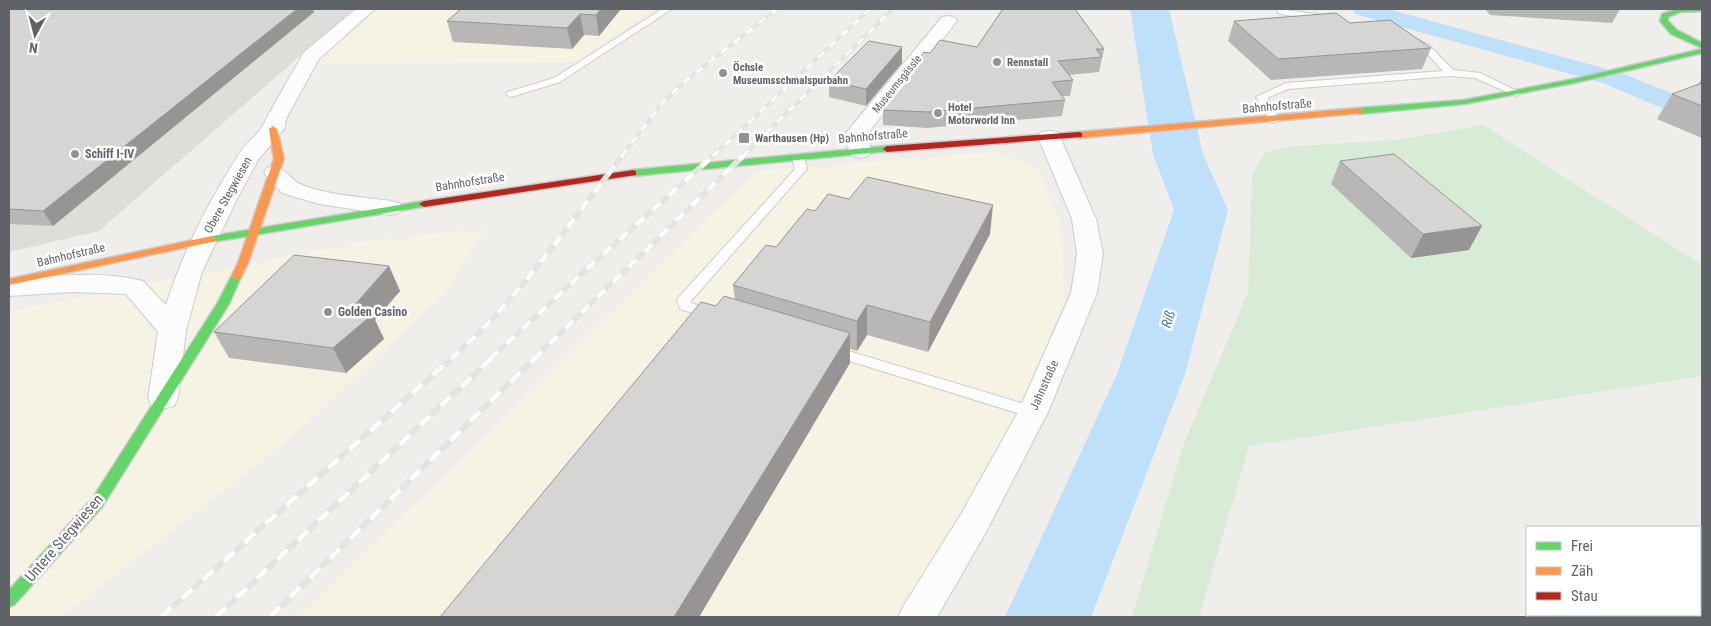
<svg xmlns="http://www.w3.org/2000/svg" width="1711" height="626" viewBox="0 0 1711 626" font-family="'Roboto Condensed',sans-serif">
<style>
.commercial{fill:#f7f3e4}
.industrial{fill:#dfddda}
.green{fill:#d8ebd6}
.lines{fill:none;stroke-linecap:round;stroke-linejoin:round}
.canal{fill:#bfe0f9;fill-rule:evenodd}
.river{fill:#bfe0f9;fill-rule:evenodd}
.lane-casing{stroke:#cbcccc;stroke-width:2}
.street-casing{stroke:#cbcccc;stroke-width:2}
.fast-casing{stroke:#cacacb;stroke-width:3}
.slow-casing{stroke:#cacacb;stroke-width:3}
.jam-casing{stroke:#cacacb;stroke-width:3}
.lane{fill:#fdfcfc;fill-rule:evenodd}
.street{fill:#fdfcfc;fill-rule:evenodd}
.fast{fill:#63d668;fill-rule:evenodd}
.slow{fill:#ff974d;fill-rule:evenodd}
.jam{fill:#b3261e;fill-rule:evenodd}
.rail-far2-casing{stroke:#e4e4e4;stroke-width:4}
.rail-far1-casing{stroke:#e4e4e4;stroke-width:5.5}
.rail-casing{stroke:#e4e4e4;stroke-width:6}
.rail-far2{stroke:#fff;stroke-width:2.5;stroke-dasharray:8;stroke-linecap:butt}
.rail-far1{stroke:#fff;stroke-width:4;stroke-dasharray:11;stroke-linecap:butt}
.rail{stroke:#fff;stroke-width:4.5;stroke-dasharray:14;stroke-linecap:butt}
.wall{fill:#b8b7b5}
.shaded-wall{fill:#969594}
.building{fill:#d6d5d3;stroke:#969594}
.poi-dot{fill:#919496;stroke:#fff;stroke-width:2}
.labels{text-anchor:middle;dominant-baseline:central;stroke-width:5;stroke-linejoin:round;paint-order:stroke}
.far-poi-label{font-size:11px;font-weight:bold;fill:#5f6368;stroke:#fff;text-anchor:start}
.far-street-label{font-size:11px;fill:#5f6368;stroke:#fff}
.street-label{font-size:12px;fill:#5f6368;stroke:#fff}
.poi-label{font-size:12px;font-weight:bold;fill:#5f6368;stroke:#fff;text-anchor:start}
.water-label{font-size:14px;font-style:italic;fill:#4174aa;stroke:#fff}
.near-street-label{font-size:15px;fill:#5f6368;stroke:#fff}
</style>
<rect width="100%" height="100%" fill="#efeeea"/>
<path class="commercial" d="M354,9H655L576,62L290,64Z
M994,152L1037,168L1062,226L1064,301L1024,401L901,617H299L757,171Z
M485,228L445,293L285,443L61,617H9V311L361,242Z"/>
<path class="industrial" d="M9,9H354L99,231L9,252Z"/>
<path class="green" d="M1483,125L1702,265V376L1249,446L1199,617H1132L1183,446L1248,292L1252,175L1265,153L1296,146L1396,140Z"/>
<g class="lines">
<path class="canal" d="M1352,9H1388L1621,73L1702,105V123L1692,121L1603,83L1355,14Z"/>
<path class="river" d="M1130,9H1169L1203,154L1228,210L1185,374L1091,617H1005L1117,374L1174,210L1153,154Z"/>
<g class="lane-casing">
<path id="lane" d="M662,9H672L560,82L511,97L506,94L507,92L554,78Z
M1278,9L1323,15L1327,18L1323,21L1281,14L1278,13Z
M1416,39L1429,45L1453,70L1480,73L1521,93L1516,96L1475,78L1450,76L1288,89L1267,98L1280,120L1275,123L1271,122L1256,97L1286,83L1443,71L1423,49L1411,42Z
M798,154L804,157L807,169L805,171L691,301V303L716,311L718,314L716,317L711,319L680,309L677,300L679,297L795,169L792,157Z
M832,346L1038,408L1041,412L1038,416L1033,418L827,354L825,351L827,348Z"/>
</g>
<g class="street-casing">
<path id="street" d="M356,9H375L319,59L287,117L284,129L258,160L237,199L202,272L186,330L178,398L174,406L163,409L152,406L148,398L158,332L126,294L72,292L9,296V280C53,276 101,270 143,281L166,305C182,254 208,203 237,157C246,142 261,134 267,117L304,52Z
M948,16L954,17L957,21L868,133L871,151L868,156L860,158L852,156L849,151L846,133L942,17Z
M1049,131L1057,132L1060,137L1096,219L1103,254L1097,293L1048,412L985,534L937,617H898L904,605L961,514L1018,412L1071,293L1077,254L1072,219L1038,137L1041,132Z
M275,166C286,169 290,179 300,184C325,195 363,197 391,201L399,203L403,208L399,213L391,215L319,204L282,193L264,173L267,168Z"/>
</g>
<g class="fast-casing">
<path id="fast" d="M1676,9H1702V11L1680,12L1668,17V21L1677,30L1702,43V48L1671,34L1660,21L1662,14Z
M1702,49V53L1574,83L1464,104L1359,114L1355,111L1359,108L1464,100L1574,79Z
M887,146L891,149L890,151L633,176L628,173L633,170Z
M424,201L427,202L429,204L427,206L212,242L207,239L212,236Z
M236,274L241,277L229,304L102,507L14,605L9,607V590L92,499L217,304L231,277Z"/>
</g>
<g class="slow-casing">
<path id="slow" d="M1359,108L1362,109V113L1079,138L1075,135L1079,132Z
M273,126L277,129L284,159L248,263L240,279L236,280L231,277L238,263L274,159L269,129Z
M212,236L217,239L216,241L9,285V279Z"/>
</g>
<g class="jam-casing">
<path id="jam" d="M1079,132L1082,133V137L887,152L883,149L887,146Z
M633,170L636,171V175L424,207L419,204L424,201Z"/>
</g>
<use href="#lane" class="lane"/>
<use href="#street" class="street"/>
<use href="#fast" class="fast"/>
<use href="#slow" class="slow"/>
<use href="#jam" class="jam"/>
<g class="rail-far2-casing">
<path id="rail-far2" d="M622,156L663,102L684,82L777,9
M713,156L870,9
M743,156L893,9"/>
</g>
<g class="rail-far1-casing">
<path id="rail-far1" d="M451,359C518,300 568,225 623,155
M490,359L589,267L714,155
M534,359L744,155"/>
</g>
<g class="rail-casing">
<path id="rail" d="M161,617L452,358
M216,617L492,358
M270,617L535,358"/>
</g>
<use href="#rail-far2" class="rail-far2"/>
<use href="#rail-far1" class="rail-far1"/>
<use href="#rail" class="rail"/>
</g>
<path class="wall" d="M9,9H312L314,12L53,226L9,224Z
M461,9H621L599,36L584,35L572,49L453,42L447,21Z
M993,9H1075L1104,49L1099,72L1068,75L1073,80L1070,96H1062L1065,100L1062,116L927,128L883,125V110L889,103V95L930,53L977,47L1002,10Z
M1485,9H1620L1612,23L1490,15Z
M1234,21L1431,48L1422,69L1271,80L1228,41Z
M902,47V63L866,106L829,97V81Z
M1702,78V138L1657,119L1672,94L1698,85Z
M1340,161L1469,250L1411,258L1331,184Z
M815,211L990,234L928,352L867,335L857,351L850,349V363L699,617H440L716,306L735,299L733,285L776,247Z
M389,266L400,291L375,320L384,339L346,373L229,358L214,332Z"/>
<path class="shaded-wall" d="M297,9H312L314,12L53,226L43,211Z
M601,9H621L599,36L596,15Z
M580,14L584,35L572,49L567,28Z
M902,47V63L866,106V89Z
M993,205L990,234L928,352L930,322Z
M1482,226L1469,250L1411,258L1423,234Z
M389,266L400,291L375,320L384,339L346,373L333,348L353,307Z
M867,305V335L857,351V321Z
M850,333V363L699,617H674Z"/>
<path class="building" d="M9,9H297L43,211L9,209Z
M461,9H601L596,15L580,14L567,28L447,21Z
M1003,9H1075L1104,49H1096L1102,57L1058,61L1073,80L1052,82L1065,100L928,112L883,110L894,96L889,95L924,52L930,53L940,40L977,47Z
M1336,13L1350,23L1390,20L1431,48L1278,59L1234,21Z
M869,41L902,47L866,89L829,81Z
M1702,83V106L1672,94Z
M1394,154L1482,226L1423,234L1340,161Z
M867,177L993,205L930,322L867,305L857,321L733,285L766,245L776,247L807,209L815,211L828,194L849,199Z
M294,255L389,266L353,307L373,314L333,348L214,332Z
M724,296L850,333L674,617H440L701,302L716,306Z"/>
<g class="poi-dot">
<circle cx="997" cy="62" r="5"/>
<circle cx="723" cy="73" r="5"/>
<circle cx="938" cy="113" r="5"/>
<rect x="738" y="132" width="12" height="12" rx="2.5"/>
<circle cx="75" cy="154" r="5"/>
<circle cx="328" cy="312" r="5"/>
</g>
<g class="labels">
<g class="far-poi-label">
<text x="1007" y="62">Rennstall</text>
<text x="733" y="67">Öchsle<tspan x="733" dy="13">Museumsschmalspurbahn</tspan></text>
<text x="948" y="107">Hotel<tspan x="948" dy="13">Motorworld Inn</tspan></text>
<text x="755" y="138">Warthausen (Hp)</text>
</g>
<g class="far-street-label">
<text transform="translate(897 84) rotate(-51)">Museumsgässle</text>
</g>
<g class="street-label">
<text transform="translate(1277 106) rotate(-5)">Bahnhofstraße</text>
<text transform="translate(873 136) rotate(-5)">Bahnhofstraße</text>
<text transform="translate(470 182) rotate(-9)">Bahnhofstraße</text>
<text transform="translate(228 195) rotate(-61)">Obere Stegwiesen</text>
<text transform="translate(71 255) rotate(-13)">Bahnhofstraße</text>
<text transform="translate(1044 385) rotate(-66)">Jahnstraße</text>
</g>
<g class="poi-label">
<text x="85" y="154">Schiff I-IV</text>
<text x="338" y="312">Golden Casino</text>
</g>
<g class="water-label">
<text transform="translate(1168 319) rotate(-73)">Riß</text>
</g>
<g class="near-street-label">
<text transform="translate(64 538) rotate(-49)">Untere Stegwiesen</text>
</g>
</g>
<rect width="1711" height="626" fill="none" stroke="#5f6368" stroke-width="20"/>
<rect x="1526" y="526" width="175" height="90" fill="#ffffff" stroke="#bfc1c3"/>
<rect x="1536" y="542" width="25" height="8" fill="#63d668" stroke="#bfc1c3"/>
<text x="1571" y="551" font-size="15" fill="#5f6368">Frei</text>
<rect x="1536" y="567" width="25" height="8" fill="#ff974d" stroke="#bfc1c3"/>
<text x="1571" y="576" font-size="15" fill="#5f6368">Zäh</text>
<rect x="1536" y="592" width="25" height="8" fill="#b3261e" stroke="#bfc1c3"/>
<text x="1571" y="601" font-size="15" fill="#5f6368">Stau</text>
<g transform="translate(35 35) rotate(187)" stroke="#ffffff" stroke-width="4" paint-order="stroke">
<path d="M0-4L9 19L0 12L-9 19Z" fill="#5f6368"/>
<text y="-8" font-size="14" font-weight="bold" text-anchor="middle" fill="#5f6368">N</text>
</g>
</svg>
